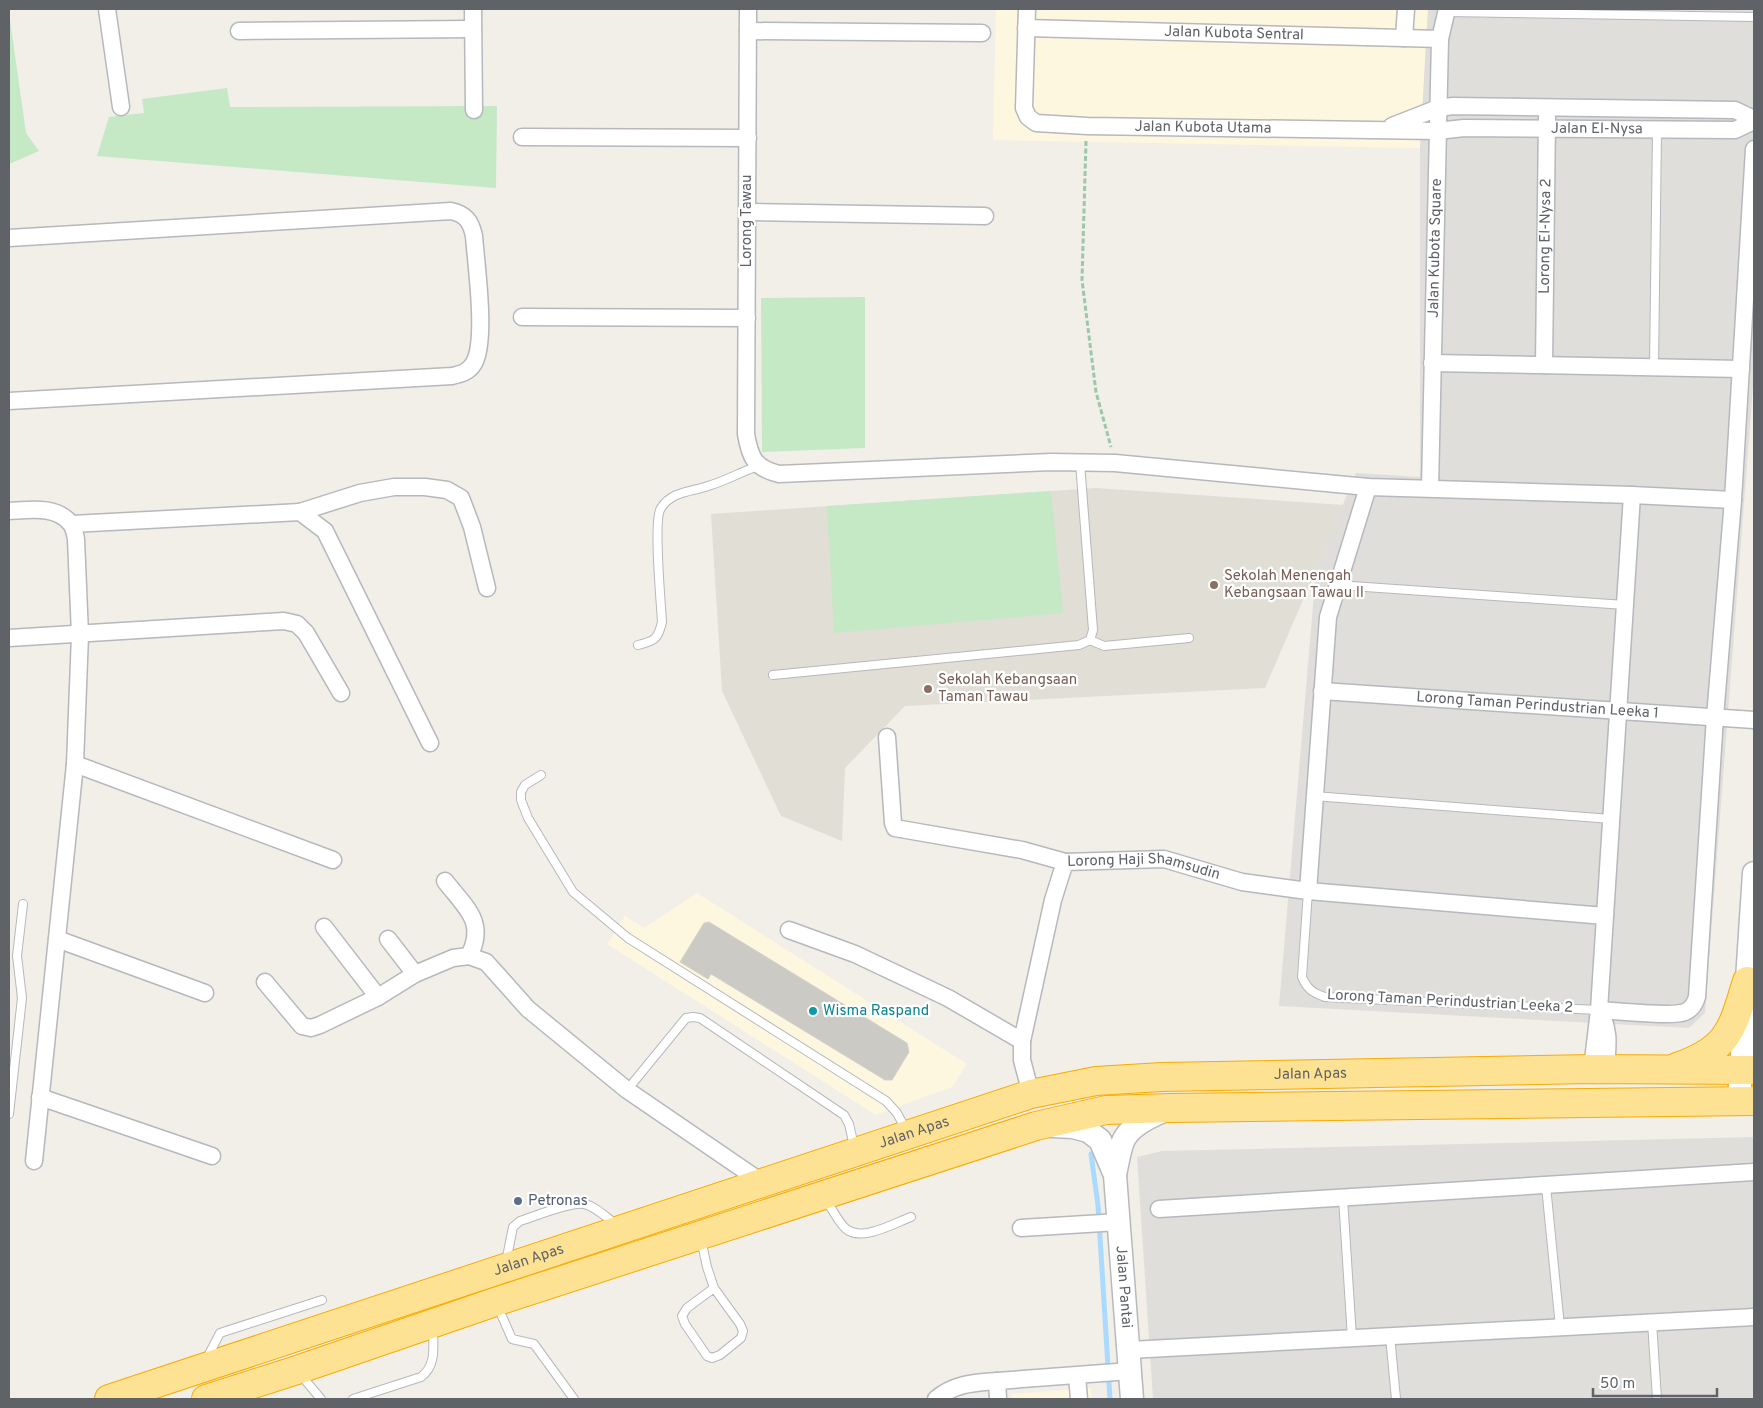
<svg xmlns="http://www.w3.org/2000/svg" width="1763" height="1408" viewBox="0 0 1763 1408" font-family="Overpass,sans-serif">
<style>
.commercial{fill:#fef7e0}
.industrial{fill:#e0deda}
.education{fill:#e1ded6}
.green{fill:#c5e8c5}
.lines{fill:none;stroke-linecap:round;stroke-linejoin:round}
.stream{stroke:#aadaff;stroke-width:5}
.building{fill:#cccac5;stroke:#d6d1c6}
.lane-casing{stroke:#b5b8bc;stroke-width:10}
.street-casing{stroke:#b5b8bc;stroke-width:19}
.secondary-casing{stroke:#b6babf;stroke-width:25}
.highway-casing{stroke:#f9ab00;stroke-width:30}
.path{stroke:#9cc7a9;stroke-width:3;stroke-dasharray:5 2.5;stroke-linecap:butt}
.lane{stroke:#fff;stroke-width:8}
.street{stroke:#fff;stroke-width:16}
.secondary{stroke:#fff;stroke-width:22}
.highway{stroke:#fde293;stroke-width:28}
.education-dot{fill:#8d6e63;stroke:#fff;stroke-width:2}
.culture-dot{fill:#0f9aa8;stroke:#fff;stroke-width:2}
.service-dot{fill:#5c6f8a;stroke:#fff;stroke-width:2}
.labels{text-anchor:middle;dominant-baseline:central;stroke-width:4.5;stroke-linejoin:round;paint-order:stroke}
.street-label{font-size:15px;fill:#5f6368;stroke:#fff}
.education-label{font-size:15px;fill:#785e54;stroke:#fff;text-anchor:start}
.culture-label{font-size:15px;fill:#0d838f;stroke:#fff;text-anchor:start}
.service-label{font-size:15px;fill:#4e5e75;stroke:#fff;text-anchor:start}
</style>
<rect width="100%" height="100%" fill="#f1efe8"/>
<path class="commercial" d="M996,9H1428L1420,148L993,140Z
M697,893L967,1064L952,1087L876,1115L607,944L625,916L644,928Z
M1091,1388L1092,1399H1012L1011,1394Z"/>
<path class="industrial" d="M1428,9H1754V373L1705,1013L1689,1028L1279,1006L1316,570L1356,473L1420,477V148Z
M1754,1137V1399H1153L1137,1157L1162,1151Z"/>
<path class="education" d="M1096,488L1344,505L1265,688L905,706L845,768L842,841L781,816L722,691L711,514Z"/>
<path class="green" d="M9,20H10L26,133L39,151L9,164Z
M227,88L230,107L497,106L496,188L97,156L109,117L144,113L142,99Z
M865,297V448L762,452L761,298Z
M1051,491L1063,613L834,633L827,506Z"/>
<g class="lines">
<path class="stream" d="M1091,1154L1098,1205L1110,1399"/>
</g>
<path class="building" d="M709,922L907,1043L909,1052L892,1080H885L711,974L708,979L680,962L704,923Z"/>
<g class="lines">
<g class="lane-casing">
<path id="lane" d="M1447,12L1754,17
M1654,367L1657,131
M1337,585L1625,605
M1090,640L1104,646L1189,638
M638,645C655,641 658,639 662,622C661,603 653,519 661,508C672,491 691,492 708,486C725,481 741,472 758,466
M773,675L1079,645L1090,640L1093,630L1080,463
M541,775L525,785L521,792V800L528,818L573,892L628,938L886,1101L897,1113L906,1130
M1314,796L1611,819
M1308,891L1302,977C1307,989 1313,993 1325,997L1599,1010
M627,1090L686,1018L693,1017L700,1018L844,1115L849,1124L854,1146
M9,1114L22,998L17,956L23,904
M1546,1186L1560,1327
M1343,1198L1352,1338
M825,1199C832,1208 837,1220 845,1228C861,1243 894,1223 911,1217
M701,1239L707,1267L714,1288L740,1324L743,1331L741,1338L720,1355L712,1358L707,1356L685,1324L682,1316L687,1308L714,1288
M506,1262L513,1227L520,1221C534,1217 570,1201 584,1204C595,1206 607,1218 617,1225
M497,1305L512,1339L534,1344L574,1399
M1652,1322L1657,1399
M1390,1336L1396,1399
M207,1358L220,1333L322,1300
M300,1374L321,1399
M353,1399L421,1377C437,1365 433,1346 433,1328"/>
</g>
<g class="street-casing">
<g id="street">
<path d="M107,9L121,107"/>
<path d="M473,9L474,110"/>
<path d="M748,9L746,434C750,457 754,468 779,474L1051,462L1115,463L1368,487L1632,495L1733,500"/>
<path id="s1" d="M1027,9L1024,108L1028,117L1036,123L1087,126L1437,131L1464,128L1735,130L1754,121"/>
<path id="s2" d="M1026,28L1440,39"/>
<path d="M239,31L473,29"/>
<path d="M748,31L982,33"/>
<path d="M1404,38L1406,9"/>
<path d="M1392,126L1438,108L1453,106L1735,110L1754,119"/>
<path d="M522,137L748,138"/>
<path d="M747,212L985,216"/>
<path d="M9,238L451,211C466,214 471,222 474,236C476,264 487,340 474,363C469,372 461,374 452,376L9,401"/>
<path d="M522,317L747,318"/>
<path d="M1432,363L1741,369"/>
<path id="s3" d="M1544,365L1547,117"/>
<path id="s4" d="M1430,488L1440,39L1447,9"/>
<path d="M9,511C29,510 57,505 71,524C74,528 75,534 76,539L80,635L75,764L34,1161"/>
<path d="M300,512L360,493L394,487H425L447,490L461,498L472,527L487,588"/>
<path d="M72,524L300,512L325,531L430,743"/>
<path d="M9,638L284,621L297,624L306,633L341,693"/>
<path id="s5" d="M1322,691L1754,720"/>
<path d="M887,737L893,823L895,828L1022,850L1065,862"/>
<path d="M75,764L333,860"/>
<path d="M445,881C465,907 487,922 469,956"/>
<path d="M1308,891L1328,617L1368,487"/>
<path d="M324,927L378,997"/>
<path d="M789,930L855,954L948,998L1022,1041"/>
<path d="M57,939L205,993"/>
<path d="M388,939L415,974"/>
<path d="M265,982L302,1026L311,1028L320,1025L378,997L415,974L453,958L469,956L486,962L528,1009L627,1090L763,1183"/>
<path d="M1599,1010C1616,1011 1673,1017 1685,1012C1692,1009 1695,1004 1697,997L1715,717L1733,500L1754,149"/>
<path d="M1600,1012C1611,1033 1607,1047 1606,1070"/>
<path d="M1592,1069L1599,1010L1632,495"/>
<path id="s6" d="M1031,1094L1022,1060V1041L1053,900L1065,862L1164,859L1242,882L1308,891L1605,916"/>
<path d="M40,1097L212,1156"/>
<path d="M1159,1209L1754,1172"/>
<path d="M1021,1228L1119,1222"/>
<path d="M1129,1350L1754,1317"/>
<path d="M1077,1376L1079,1399"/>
<path d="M936,1399C955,1383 974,1383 997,1381"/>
<path d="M998,1399L997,1381L1130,1371"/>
</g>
</g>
<g class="secondary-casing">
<g id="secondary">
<path d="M1739,1101L1754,873"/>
<path id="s7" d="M1052,1126L1073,1127L1088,1131L1100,1140L1115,1175L1132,1399"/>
<path d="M1115,1175C1117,1165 1119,1154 1122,1144C1128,1125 1152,1116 1168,1109"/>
</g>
</g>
<g class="highway-casing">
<g id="highway">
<path d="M1677,1067C1729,1049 1732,1030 1747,981"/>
<path id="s8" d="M109,1399L1031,1094L1096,1081L1162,1077L1592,1069L1754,1070"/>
<path d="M206,1399L297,1370L495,1302L1036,1126L1106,1110L1170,1108L1754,1101"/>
</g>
</g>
<path class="path" d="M1086,141L1082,280L1096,392L1111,447"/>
<use href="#lane" class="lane"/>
<use href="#street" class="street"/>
<use href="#secondary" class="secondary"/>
<use href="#highway" class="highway"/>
</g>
<g class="education-dot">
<circle cx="1214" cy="585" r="5"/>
<circle cx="928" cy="689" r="5"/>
</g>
<circle class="culture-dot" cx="813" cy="1011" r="5"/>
<circle class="service-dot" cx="518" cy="1201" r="5"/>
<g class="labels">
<g class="street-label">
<text stroke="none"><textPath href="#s2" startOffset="208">Jalan Kubota Sentral</textPath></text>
<text stroke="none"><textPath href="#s1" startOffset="286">Jalan Kubota Utama</textPath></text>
<text stroke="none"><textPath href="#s1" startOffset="680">Jalan El-Nysa</textPath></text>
<text transform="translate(747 221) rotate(-90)">Lorong Tawau</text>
<text stroke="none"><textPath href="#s3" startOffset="129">Lorong El-Nysa 2</textPath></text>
<text stroke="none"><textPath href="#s4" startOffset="240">Jalan Kubota Square</textPath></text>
<text stroke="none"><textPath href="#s5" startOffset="216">Lorong Taman Perindustrian Leeka 1</textPath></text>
<text stroke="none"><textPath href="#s6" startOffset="318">Lorong Haji Shamsudin</textPath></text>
<text transform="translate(1450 1002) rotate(3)">Lorong Taman Perindustrian Leeka 2</text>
<text stroke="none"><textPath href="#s8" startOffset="1252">Jalan Apas</textPath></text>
<text stroke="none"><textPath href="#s8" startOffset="848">Jalan Apas</textPath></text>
<text stroke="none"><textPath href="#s8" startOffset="442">Jalan Apas</textPath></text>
<text stroke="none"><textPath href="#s7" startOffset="202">Jalan Pantai</textPath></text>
</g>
<g class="education-label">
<text x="1224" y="576">Sekolah Menengah<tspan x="1224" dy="17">Kebangsaan Tawau II</tspan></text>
<text x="938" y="680">Sekolah Kebangsaan<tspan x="938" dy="17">Taman Tawau</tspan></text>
</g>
<g class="culture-label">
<text x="823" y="1011">Wisma Raspand</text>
</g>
<g class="service-label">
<text x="528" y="1201">Petronas</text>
</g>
</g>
<rect width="1763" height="1408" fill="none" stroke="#5f6368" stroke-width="20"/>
<path d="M1593 1388v8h124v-8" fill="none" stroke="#5f6368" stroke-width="2.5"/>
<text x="1600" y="1388" font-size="15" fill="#5f6368" stroke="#ffffff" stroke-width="4" paint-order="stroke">50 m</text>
</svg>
